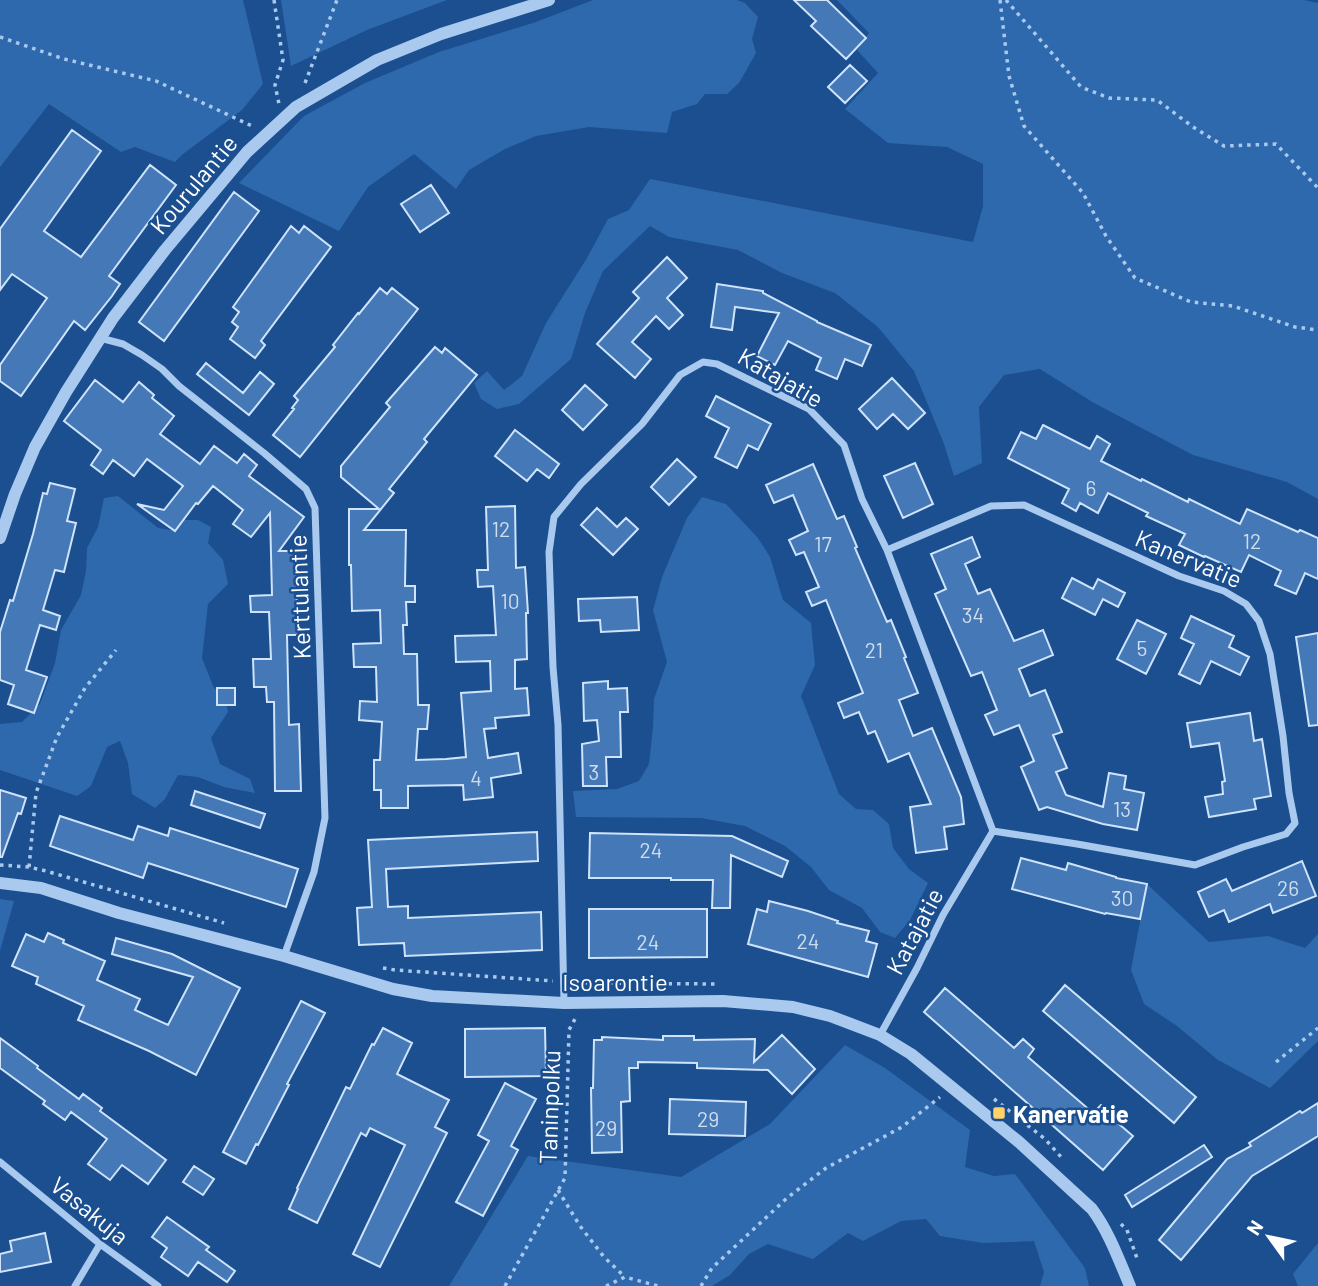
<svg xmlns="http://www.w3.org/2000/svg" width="1318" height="1286" viewBox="0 0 1318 1286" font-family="Barlow,sans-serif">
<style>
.green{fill:#2e69ad}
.building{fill:#4478b7;stroke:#cfe3fa;stroke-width:2}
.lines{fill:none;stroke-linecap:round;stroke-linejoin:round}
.path{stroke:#a9c9ee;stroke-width:3.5;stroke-dasharray:3.5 5;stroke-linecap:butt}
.minor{stroke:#a9c9ee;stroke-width:7}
.tertiary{stroke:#a9c9ee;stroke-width:12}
.poi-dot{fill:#ffd166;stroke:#1b4f8f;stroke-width:2.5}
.labels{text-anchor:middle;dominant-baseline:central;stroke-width:5;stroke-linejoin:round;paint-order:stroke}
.number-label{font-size:21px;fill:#d0dded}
.street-label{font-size:24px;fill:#fff;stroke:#1b4f8f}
.poi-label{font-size:24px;font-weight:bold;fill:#fff;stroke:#1b4f8f;text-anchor:start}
</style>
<rect width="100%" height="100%" fill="#1b4f8f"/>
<path class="green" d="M0,0H243L263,84L242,110L183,154L175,162L135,147L121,152L49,104L0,167Z
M281,0H447L367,30L291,66Z
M593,0H737L745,3L758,17L752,39L756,53L739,83L727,94H705L697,104L672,112L667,133L589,127L536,136L505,149L469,170L456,189L414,154L368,187L339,231L239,183L304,116L365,83L439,52L536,22Z
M837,0H1304L1318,3V499L1287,482L1193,455L1094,403L1040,369L1004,375L979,407L982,463L954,476L944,444L914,371L878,327L835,293L782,273L738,250L669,237L650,226L603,271L585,313L571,359L519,404L497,409L481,399L474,383L487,371L504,390L522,376L546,323L587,258L608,219L629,210L650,179L973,242L983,206V164L947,147L888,143L845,109L878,73L857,50L869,33Z
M118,496L158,528L171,530L182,520H198L211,527L208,543L223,560L228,584L208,604L202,658L213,686L226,703L228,712L211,738L220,764L250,779L255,793L224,787L198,777L178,775L165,799L155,808L132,794L128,763L120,741L107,747L91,786L77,796L0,770V724L22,722L40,704L55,663L61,630L81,595L86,571L87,548L98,527L104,498Z
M702,497L726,504L758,538L770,557L783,600L811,623L815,665L801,696L839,794L856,809L873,810L889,824L893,848L909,869L928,883L910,920L895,938L880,932L862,908L829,890L811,867L785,846L745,826L701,818L576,817L573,791L617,789L639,781L649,764L653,727L654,699L667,662L653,610L662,577L687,518Z
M1147,884L1209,942L1268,936L1305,948L1318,934V1041L1270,1088L1218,1060L1177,1026L1144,1004L1131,970Z
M0,899L14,901L0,951Z
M845,1045L885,1068L970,1130L965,1167L994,1176L1015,1174L1085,1268L1089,1286H1040L1044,1272L1034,1241L983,1243L940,1236L926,1219L901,1221L863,1241L848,1233L813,1259L768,1244L749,1254L730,1275L712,1286H449L528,1156L681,1177L770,1124Z
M1318,1243V1286H1298L1293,1274Z"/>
<path class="building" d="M794,0H827L866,38L846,59L811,26L816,21Z
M850,65L867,81L845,103L828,87Z
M72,130L101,151L44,231L81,257L150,165L176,185L109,276L120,284L112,296L85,330L74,321L21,396L0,381V365L47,298L12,274L0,290V229Z
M431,185L449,213L420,232L401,204Z
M234,192L259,211L164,341L139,322Z
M291,226L299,233L304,226L331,247L261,341L265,345L255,358L230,339L238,327L232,322L239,312L233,307Z
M667,257L687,278L667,298L683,315L669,329L656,316L632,342L651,359L635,378L597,344L639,298L633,292Z
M717,284L763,291V293L817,321V322L871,345L862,366L845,359L837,379L816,370L821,358L788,341L775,365L757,356L779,313L735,307L732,330L711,327Z
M380,288L387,294L392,288L418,309L300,457L273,435L294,409L292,408L298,400L294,396L335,347L333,345L358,313L359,314Z
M435,347L442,353L445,348L477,375L424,439L427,442L389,489L394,493L364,530H406L405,586H415V602H406L407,625H403L404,654H417L418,705H429L427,729H418L416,760L446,759L466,757L461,693L491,691L490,661L456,662L455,636L496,635L493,586L478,587L477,570H488L486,507L515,506L516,568L525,567L528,613H526L527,659L515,660V689L527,688L529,715L495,718L496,728L484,729L488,758L518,753L521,773L491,778L493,797L464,800L463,785L408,786V808H381V790H374V760H380L382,722L359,720L360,701L377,702L376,667H354L353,644L381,643L380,610L352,611L351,565H349V509H379L341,477V466L390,407L386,403Z
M206,363L243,393L260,372L274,384L249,415L197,374Z
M892,378L925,413L908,429L893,414L877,429L859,409Z
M95,380L123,402L139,382L154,395L152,398L174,416L160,434L200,464L214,446L237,463L244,454L257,465L249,476L304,517L279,551H295L298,635H287L289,725L299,724L301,791H275L274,702H267L266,687H254L253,659H271L269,612H251L250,596L272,595L270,513L251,537L233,524L243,510L213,486L198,504L196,503L175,531L137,504L164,510L183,486L147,459L134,476L113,460L103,474L91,465L101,450L64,421Z
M585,385L607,405L583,430L562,410Z
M716,396L771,424L758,450L748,445L737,468L715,457L729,428L706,416Z
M1043,425L1090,449L1097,436L1110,444L1101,461L1141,481L1142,479L1188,502L1189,499L1240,524L1247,509L1298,532L1300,530L1318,538V579L1305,573L1296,594L1275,585L1281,571L1249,555L1241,572L1205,556L1204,557L1179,545L1185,534L1146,516L1148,513L1108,493L1098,513L1080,503L1076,511L1062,503L1069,489L1008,458L1021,432L1036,439Z
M515,430L559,464L549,478L537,469L527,481L495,456Z
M677,459L696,477L669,505L651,487Z
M915,463L933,504L903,518L884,476Z
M813,464L837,519L844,516L857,547L855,548L887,622L891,620L906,657L904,658L918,693L899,700L913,736L932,728L961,797L964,824L944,827L947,849L916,853L910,807L931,804L909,753L888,762L875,731L868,734L859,712L844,718L838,703L863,693L826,600L812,606L806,592L819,587L804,552L796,555L789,540L808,531L793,495L774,503L766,485Z
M50,483L75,489L67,521L76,523L64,572L55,570L43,610L60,616L56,630L40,625L26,670L47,677L34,713L8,704L14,685L0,680V632L10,600L13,601L33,534L43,493L47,494Z
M597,508L617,527L626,518L638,529L613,555L581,525Z
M972,537L980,557L965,564L978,594L990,589L1014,641L1043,630L1053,655L1019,669L1030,696L1045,690L1062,732L1053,735L1067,768L1056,772L1066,795L1103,807L1109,773L1126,776L1124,789L1144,793L1137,830L1103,824L1047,807L1039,810L1021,767L1034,761L1019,725L994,735L985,715L997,710L982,672L971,676L935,594L946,589L931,554Z
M1072,578L1093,589L1098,579L1125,593L1118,607L1103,599L1095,615L1062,598Z
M637,597L639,630L601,632L600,620L579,621L578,599Z
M1191,616L1234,636L1229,647L1249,657L1240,675L1211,661L1200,684L1179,674L1194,644L1181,638Z
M1137,620L1166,634L1146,674L1117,659Z
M1318,633V725L1309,726L1296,637Z
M608,681V689L627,688L628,712H620L621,757H606L607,786H583L582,744L599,741L597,720L584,721L583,683Z
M217,688H235V705H217Z
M1250,713L1254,741L1262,739L1271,796L1254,799L1256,809L1209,817L1205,797L1223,794L1222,782L1225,781L1219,743L1191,747L1187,723Z
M0,790L26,798L21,814L18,813L2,857H0Z
M195,791L265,814L260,828L191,805Z
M60,816L133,840L138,826L168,836L170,828L298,869L286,907L148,863L143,878L50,846Z
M537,832L538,861L386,869L388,907L408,906V918L541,912L542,950L405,956L404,943L359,945L357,908L372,907L368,840Z
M590,833L732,836L788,861L782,877L731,855L730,908H712L713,880H671V878H589Z
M1021,858L1066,870L1068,863L1116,877V878L1147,884L1140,919L1106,913L1105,914L1012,889Z
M1302,861L1316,896L1273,913L1270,904L1229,922L1224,910L1209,917L1198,892L1226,879L1232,891Z
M769,901L808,911L838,921L837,923L869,931L866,941L877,944L868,977L748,944L757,909L767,912Z
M589,909H707V957L589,958Z
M48,933L64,940L63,943L105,961L97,980L140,999L135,1010L168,1025L193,977L112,954L116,938L172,954L240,988L196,1075L149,1051L78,1020L84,1006L36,984L38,977L12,966L26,934L44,942Z
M1065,985L1196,1097L1174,1123L1043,1011Z
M945,988L1014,1048L1023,1039L1034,1049L1028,1057L1093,1113L1101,1105L1121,1121L1119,1124L1133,1136L1103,1170L924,1012Z
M301,1001L325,1013L287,1084L289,1085L258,1145L256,1144L246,1164L223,1152Z
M383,1028L412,1043L397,1074L449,1100L435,1127L447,1133L380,1267L353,1254L405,1145L370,1128L366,1136L361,1133L317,1223L289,1209L298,1189L297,1188L346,1087L350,1089L372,1044L374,1045Z
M545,1028L546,1076L465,1077V1029Z
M782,1035L815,1069L792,1094L768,1070L697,1068V1063L638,1062V1068H629L630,1101L621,1102L622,1152L592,1153L591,1088H593L594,1040H602V1037L663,1040V1036H694V1040L755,1039L754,1062Z
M0,1038L38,1066L37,1068L79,1099L83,1094L102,1108L100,1111L166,1160L148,1184L122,1165L110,1180L88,1164L107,1139L71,1112L65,1120L43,1104L45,1101L0,1068Z
M505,1083L536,1099L511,1146L518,1150L483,1216L456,1202L489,1141L478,1135Z
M670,1099L746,1102L745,1136L669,1134Z
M1318,1103V1136L1252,1176L1181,1260L1159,1240L1227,1159L1251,1146L1249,1143L1300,1111L1302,1113Z
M1204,1145L1212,1157L1132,1207L1125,1195Z
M194,1166L214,1179L203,1195L183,1182Z
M167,1217L209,1247L206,1250L235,1271L227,1282L198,1262L188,1276L161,1257L167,1248L152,1237Z
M45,1233L51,1262L0,1272V1254L12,1251L10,1241Z"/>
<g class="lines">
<path class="path" d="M274,0L283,60L275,85L279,104
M1000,0L1009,76L1024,126L1083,193L1106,236L1135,278L1191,302L1233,306L1295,327L1318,330
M1006,0L1081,87L1109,98L1157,100L1193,127L1224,146L1276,144L1318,188
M0,37L64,59L156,81L252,126
M305,83L337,0
M0,865L29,867L46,871L224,923
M29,867L36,793L57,737L85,688L116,650
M383,968L395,970L553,981
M575,983L717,984
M1276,1062L1318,1028
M994,1099L1045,1139L1062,1158
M558,1190L580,1226L604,1257L625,1277
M1121,1224L1127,1230L1138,1261
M505,1286L565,1178L569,1030L575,1019
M606,1286L625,1277L658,1286
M701,1286L712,1268L787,1198L826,1168L902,1127L940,1097"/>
<path class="minor" d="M100,338L123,344L142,355L162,369L179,386L264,453L306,489L315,508L325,818L314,872L284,956
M887,550L991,506L1024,505L1179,576L1224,591L1246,604L1259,621L1270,654L1283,736L1289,793L1295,823L1286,834L1243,847L1195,865L1077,844L993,831
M564,1003L558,725L553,667L549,552L554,517L581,484L642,424L680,375L703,362L717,364L809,409L844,445L862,499L887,550L993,831L943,915L917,968L880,1035
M0,1162L100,1244L158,1286
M75,1286L100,1244"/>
<path class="tertiary" d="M0,538L15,494L35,447L66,392L113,318L165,250L247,152L296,107L377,60L441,34L549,0
M0,883L41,888L119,913L284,956L393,989L432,996L564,1003L723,1001L793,1007L830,1016L880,1035L911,1054L1019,1142L1092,1209C1109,1232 1119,1260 1130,1286"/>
</g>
<rect class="poi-dot" x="992" y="1106" width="14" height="14" rx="3.5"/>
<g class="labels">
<g class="number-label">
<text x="1091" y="487">6</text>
<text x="501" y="528">12</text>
<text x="1252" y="540">12</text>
<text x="823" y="543">17</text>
<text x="510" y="600">10</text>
<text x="973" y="614">34</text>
<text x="1142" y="647">5</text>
<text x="874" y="649">21</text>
<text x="594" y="771">3</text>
<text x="476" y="777">4</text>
<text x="1122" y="808">13</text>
<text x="651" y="849">24</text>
<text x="1288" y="887">26</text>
<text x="1122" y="897">30</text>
<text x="808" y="940">24</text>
<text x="648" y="941">24</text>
<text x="708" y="1118">29</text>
<text x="606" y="1127">29</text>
</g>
<g class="street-label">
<text transform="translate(193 184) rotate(-50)">Kourulantie</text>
<text transform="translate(781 377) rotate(30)">Katajatie</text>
<text transform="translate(1189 558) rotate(23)">Kanervatie</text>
<text transform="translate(299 597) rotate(-92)">Kerttulantie</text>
<text transform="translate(914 931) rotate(-62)">Katajatie</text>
<text x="615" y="981">Isoarontie</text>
<text transform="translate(549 1107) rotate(-88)">Taninpolku</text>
<text transform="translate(90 1210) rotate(39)">Vasakuja</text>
</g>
<g class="poi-label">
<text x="1013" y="1113">Kanervatie</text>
</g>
</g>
<g transform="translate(1269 1237) rotate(303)" stroke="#1b4f8f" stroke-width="5" paint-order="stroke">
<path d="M0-5L12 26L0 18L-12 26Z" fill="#ffffff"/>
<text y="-10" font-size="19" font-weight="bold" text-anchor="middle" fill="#ffffff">N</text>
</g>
</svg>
